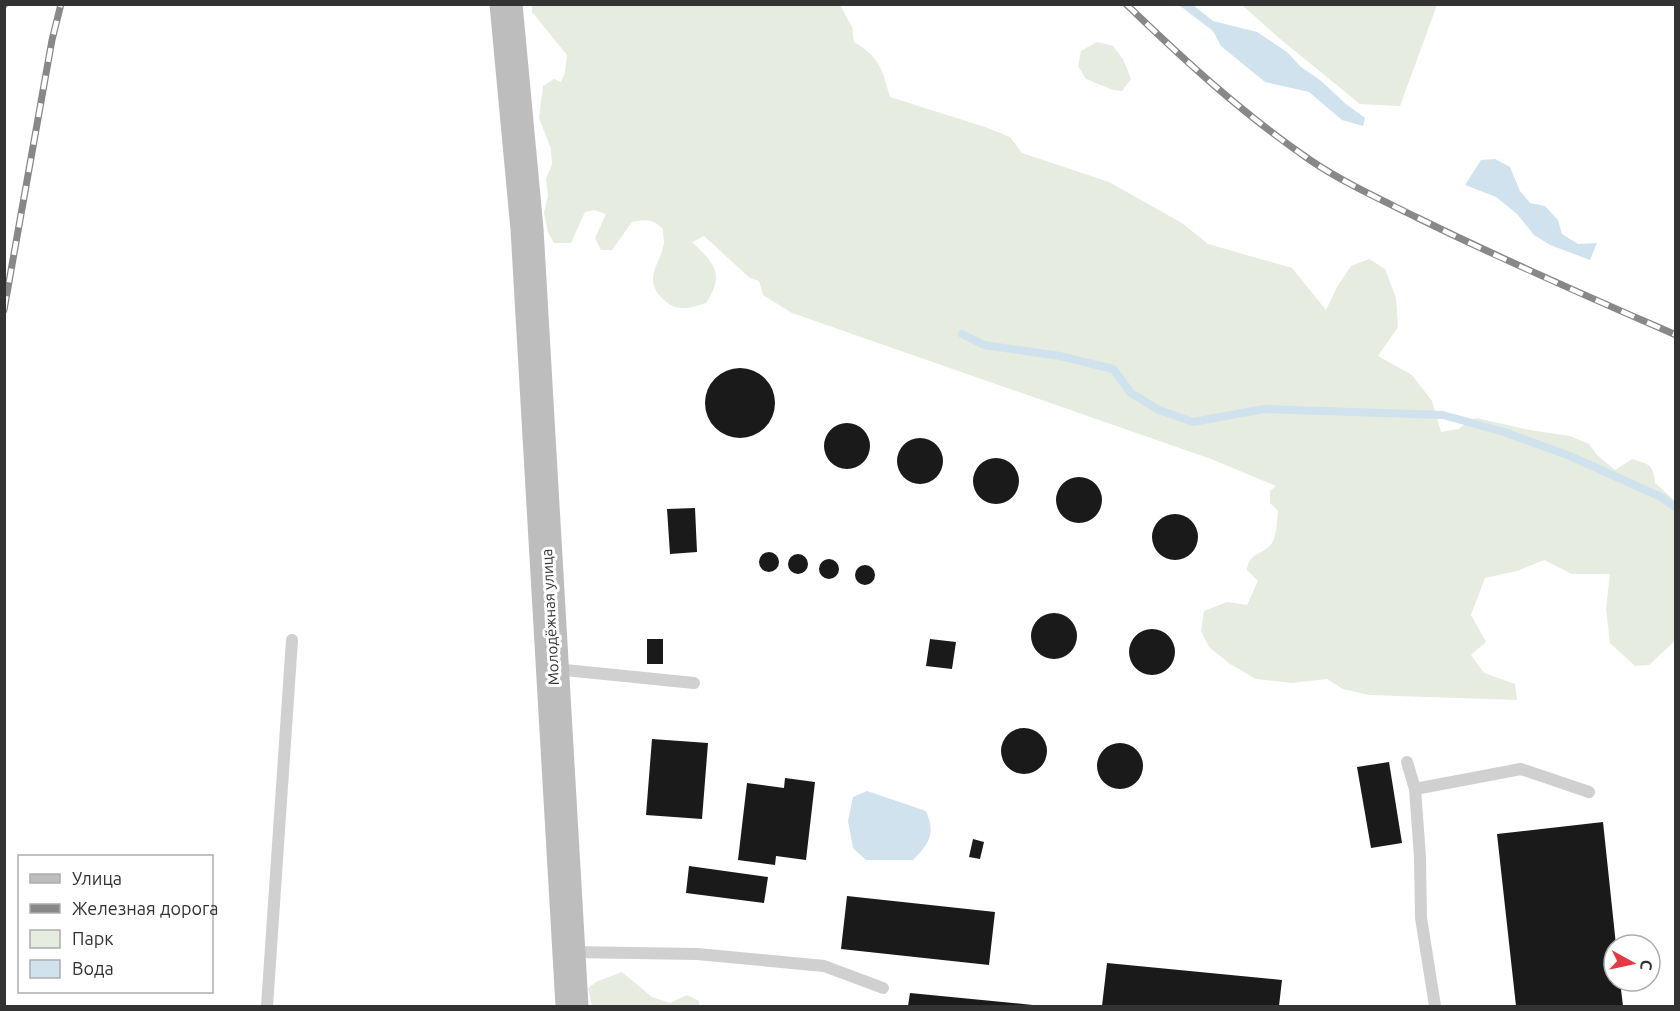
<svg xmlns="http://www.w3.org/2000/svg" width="1680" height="1011" viewBox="0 0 1680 1011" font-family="Ubuntu,sans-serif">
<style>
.green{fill:#e6ecdf}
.water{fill:#cfe2ee}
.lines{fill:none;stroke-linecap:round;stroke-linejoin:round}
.stream{stroke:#cfe2ee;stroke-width:8}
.building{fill:#1a1a1a}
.lane{stroke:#d0d0d0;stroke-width:12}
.secondary{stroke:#bdbdbd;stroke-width:33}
.rail-casing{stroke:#888;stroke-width:7}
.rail{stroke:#fff;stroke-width:4.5;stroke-dasharray:14;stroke-linecap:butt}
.labels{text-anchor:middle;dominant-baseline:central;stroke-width:6;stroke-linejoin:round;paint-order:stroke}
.street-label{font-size:15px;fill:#333;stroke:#fff}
</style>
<rect width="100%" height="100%" fill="#fff"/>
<path class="green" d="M532,5H840L852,27L854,42C881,58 882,70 890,97L985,127L1010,137L1022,153L1109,182L1182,223L1208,244L1292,268L1326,310L1337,287L1351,266L1369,259L1385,269L1396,298L1398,327L1378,356L1412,375L1432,401L1441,432L1459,429L1469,420L1477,418L1529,430L1570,436L1589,444L1597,455L1615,470L1632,459C1648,464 1654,464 1655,483L1675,501V641L1649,665L1635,666L1610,643L1606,609L1610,574H1572L1544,560L1517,571L1485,578L1471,615L1486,642L1471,655L1484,673L1515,684L1517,700L1369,695L1343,689L1327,679L1292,683L1256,679L1230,664L1209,647L1201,631L1204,611L1227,602L1247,605L1258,581L1247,570C1249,550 1267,556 1274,539C1277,532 1277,519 1278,511L1270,503V491L1276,486L1211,459L792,313L763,295L759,281L750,278L704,236L692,242C715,264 725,274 706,303C689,308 677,313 663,299C642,279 660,265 664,243C664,239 663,234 663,229C653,219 646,219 632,222L612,250H601L595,238L606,214L594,210L585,212L571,243H554L548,232L544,213L548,196L546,179L552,164L551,149L539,118L543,86L554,79L561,82L565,72L567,55L532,12Z
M1242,5H1437L1400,106L1360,104L1279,38Z
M1097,42L1113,46L1123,59L1131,79L1122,91L1113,90L1086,79L1078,66L1081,51Z
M622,972L652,997L670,1003L687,995L699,1001V1006H592L588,988L598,981Z"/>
<path class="water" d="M1179,5H1193L1213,21L1257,32L1287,52L1301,67L1320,80L1346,104L1365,118L1363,126L1342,120L1309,92L1265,82L1221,46L1213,31Z
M1495,159L1510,167L1520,191L1530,203L1545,206L1558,220L1562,234L1578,244L1597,243L1590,260L1550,245L1534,235L1517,214L1496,197L1465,185L1481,160Z
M867,791L926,811C936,834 929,844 913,860H866L853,848L848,821L853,797Z"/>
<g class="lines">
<path class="stream" d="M962,334L984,345L1060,356L1113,369L1131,393L1159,410L1193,422L1264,409L1443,415L1504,432L1570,456L1661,497L1676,508"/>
</g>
<path class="building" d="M705 403a35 35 0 1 1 70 0a35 35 0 1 1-70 0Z
M824 446a23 23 0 1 1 46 0a23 23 0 1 1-46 0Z
M897 461a23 23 0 1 1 46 0a23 23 0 1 1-46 0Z
M973 481a23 23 0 1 1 46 0a23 23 0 1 1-46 0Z
M1056 500a23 23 0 1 1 46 0a23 23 0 1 1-46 0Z
M695,508L697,552L670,554L667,509Z
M1152 537a23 23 0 1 1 46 0a23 23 0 1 1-46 0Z
M759 562a10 10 0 1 1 20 0a10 10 0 1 1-20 0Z
M788 564a10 10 0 1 1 20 0a10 10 0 1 1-20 0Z
M819 569a10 10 0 1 1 20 0a10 10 0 1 1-20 0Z
M855 575a10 10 0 1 1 20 0a10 10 0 1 1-20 0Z
M1031 636a23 23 0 1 1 46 0a23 23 0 1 1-46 0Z
M1129 652a23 23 0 1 1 46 0a23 23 0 1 1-46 0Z
M647,639H663V664H647Z
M930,639L956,642L952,669L926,666Z
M1001 751a23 23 0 1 1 46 0a23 23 0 1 1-46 0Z
M652,739L708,743L702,819L646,815Z
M1097 766a23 23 0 1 1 46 0a23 23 0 1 1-46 0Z
M1389,762L1402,843L1371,848L1357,767Z
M785,778L815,782L806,860L776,856L775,865L738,860L747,783L784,788Z
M1603,822L1616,945H1614V981H1620L1623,1006H1516L1497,834Z
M973,839L984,842L980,859L969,857Z
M689,866L768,877L764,903L686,893Z
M847,896L995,912L989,965L841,949Z
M1107,963L1282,980L1279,1006H1102Z
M910,993L1033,1005V1006H908Z"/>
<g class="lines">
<path class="lane" d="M555,669L694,683
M1407,762L1415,789L1420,857L1421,918L1435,1006
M1415,789L1521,769L1589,792
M570,952L697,954L824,966L883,988
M267,1006L292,640"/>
<path class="secondary" d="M506,4L527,229L572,1006"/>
<g class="rail-casing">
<path id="rail" d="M1126,4C1184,60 1243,114 1310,160C1344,183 1382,200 1418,218C1503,260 1589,297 1676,335
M4,5L5,4
M4,310L52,40L61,4"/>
</g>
<use href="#rail" class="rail"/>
</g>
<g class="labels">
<g class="street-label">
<text transform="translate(550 617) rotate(-93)">Молодёжная улица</text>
</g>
</g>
<rect width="1680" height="1011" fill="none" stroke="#333333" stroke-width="12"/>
<rect x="18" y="855" width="195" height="138" fill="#ffffff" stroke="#adadad" stroke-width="1.5"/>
<rect x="30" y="874" width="30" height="9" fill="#bdbdbd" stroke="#adadad" stroke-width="1.5"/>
<text x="72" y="885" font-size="18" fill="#333333">Улица</text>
<rect x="30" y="904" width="30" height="9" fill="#888888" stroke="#adadad" stroke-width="1.5"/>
<text x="72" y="915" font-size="18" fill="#333333">Железная дорога</text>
<rect x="30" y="930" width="30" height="18" fill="#e6ecdf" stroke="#adadad" stroke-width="1.5"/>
<text x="72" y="945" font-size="18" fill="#333333">Парк</text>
<rect x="30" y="960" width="30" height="18" fill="#cfe2ee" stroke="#adadad" stroke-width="1.5"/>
<text x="72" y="975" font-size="18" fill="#333333">Вода</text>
<g transform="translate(1632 963) rotate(98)"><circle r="28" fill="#ffffff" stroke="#adadad" stroke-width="1.5"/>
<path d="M0-4.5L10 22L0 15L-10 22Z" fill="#e63946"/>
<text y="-9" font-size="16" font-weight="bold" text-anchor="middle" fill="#333333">С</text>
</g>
</svg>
